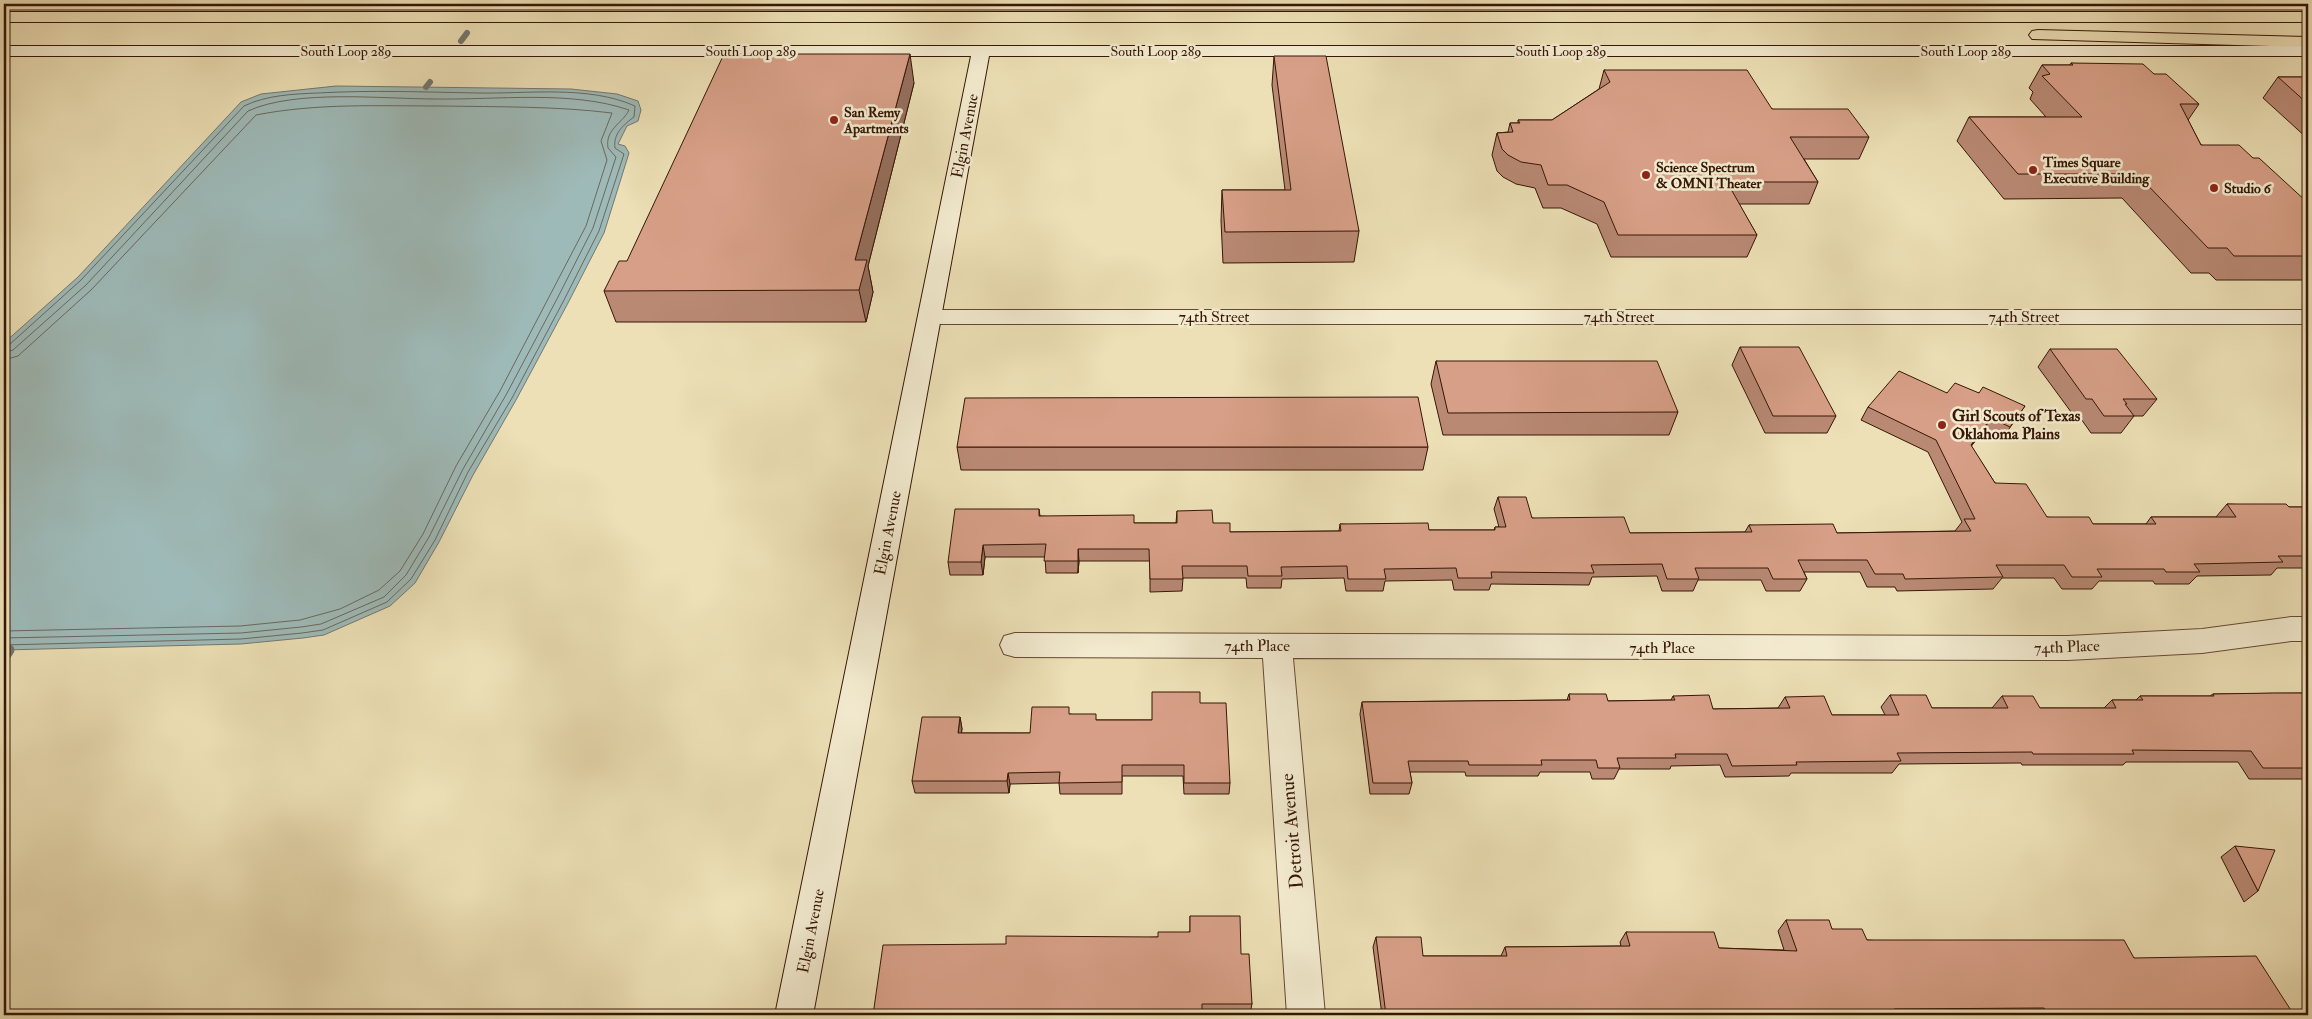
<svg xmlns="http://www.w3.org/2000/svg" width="2312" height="1019" viewBox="0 0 2312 1019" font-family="'IM FELL Double Pica',serif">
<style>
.water{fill:#9ebab8;stroke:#747870}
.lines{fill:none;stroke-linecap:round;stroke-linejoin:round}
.shore{stroke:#6a685e;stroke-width:1}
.stream-far1{stroke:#747870;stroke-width:6}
.stream{stroke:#747870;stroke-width:11}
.street-casing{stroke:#644831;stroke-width:2}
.secondary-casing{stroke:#361605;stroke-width:2}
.highway-casing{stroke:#361605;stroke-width:2}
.street{fill:#f3ebd0;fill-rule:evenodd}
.secondary{fill:#f3ebd0;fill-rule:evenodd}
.highway{fill:#ede0b6;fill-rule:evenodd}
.wall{fill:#b98974;stroke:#361605}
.shaded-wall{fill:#966f5e;stroke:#361605}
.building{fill:#d79f87;stroke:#361605}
.poi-dot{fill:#8f2418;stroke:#f3ebd0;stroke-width:2}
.labels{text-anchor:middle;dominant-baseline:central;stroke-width:5;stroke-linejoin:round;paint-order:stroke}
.far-street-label{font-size:14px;fill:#361605;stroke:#f3ebd0}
.far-poi-label{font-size:14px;font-weight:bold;fill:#361605;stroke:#f3ebd0;text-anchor:start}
.street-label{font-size:16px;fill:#361605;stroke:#f3ebd0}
.poi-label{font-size:16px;font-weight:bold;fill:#361605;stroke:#f3ebd0;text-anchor:start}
.near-street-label{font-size:19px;fill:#361605;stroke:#f3ebd0}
</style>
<rect width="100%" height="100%" fill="#ede0b6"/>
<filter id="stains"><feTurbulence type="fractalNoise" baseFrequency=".004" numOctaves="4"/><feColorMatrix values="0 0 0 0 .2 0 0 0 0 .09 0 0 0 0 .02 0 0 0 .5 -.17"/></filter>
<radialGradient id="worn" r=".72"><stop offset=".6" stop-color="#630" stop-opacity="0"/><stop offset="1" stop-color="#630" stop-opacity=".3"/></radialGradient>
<path class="water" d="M336,86L571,89L617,94L638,101L641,110L638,121L627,126L618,144L625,146L629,153L604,233L568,303L516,400L473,475L439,542L415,583L390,606L324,635L303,638L241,644L4,650V343L78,277L241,102L261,94Z"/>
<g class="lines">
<path class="shore" d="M4,346L9,345L81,280L244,106C267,95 293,94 318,93C371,90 424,92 477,93C528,94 588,85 635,106L634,117C623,125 613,134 615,148L624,154L599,231L564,300L512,398L468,472L435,540L411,579L387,602L323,630L302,633L241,639L4,645
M4,353L13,350L86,285L248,111C296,89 383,99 436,99C497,100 571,90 629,110C622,124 605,129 608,148L616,157L593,228L558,297L506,395L463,469L429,537L406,575L384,597L321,624L301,627L241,633L4,638
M4,360L18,356L91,290L256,115C317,103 379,106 441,106C498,107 555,106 612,113L601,141L607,160L586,226L500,391L456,466L423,534L400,571L379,590L340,609L300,620L240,626L4,631"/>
<path class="stream-far1" d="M461,41L467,33
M426,87L430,82"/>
<path class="stream" d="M4,657L9,650"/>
<g class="street-casing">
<path id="street" d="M930,310H2308V324H930L922,322L918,317L922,312Z
M2291,617H2308V641H2291L2202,653L2068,660L1293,658L1325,1015H1287L1263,658L1015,657L1004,654L1000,645L1004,636L1015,633L2068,636L2202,629Z"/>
</g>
<g class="secondary-casing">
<path id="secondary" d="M4,46H2308V56H989L813,1015H775L971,56H4Z"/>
</g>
<g class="highway-casing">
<path id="highway" d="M4,12H2308V22H4Z
M2038,30L2308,37V47L2032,39L2029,35L2032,31Z"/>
</g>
<use href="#street" class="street"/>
<use href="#secondary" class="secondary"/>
<use href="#highway" class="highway"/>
</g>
<path class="wall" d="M1274,56L1359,231L1354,262L1223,263L1221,221L1222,190H1285L1272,85Z
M2071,63L2154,74L2199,104L2188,120L2201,145L2253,158L2308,203V280H2216L2209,273H2191L2122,198L2004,199L1957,141L1969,117H2046L2030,99L2033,92L2029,88L2042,65H2070Z
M1604,70L1772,109L1869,137L1859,159H1804L1818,182L1809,204H1739L1757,235L1747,257H1611L1597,224L1561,208H1543L1535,188L1516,184L1503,177L1497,171L1492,155L1497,133L1508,132L1510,123H1518V120H1552L1599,89Z
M2278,77H2308V139L2263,98Z
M914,83L868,266L873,292L866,322H616L604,291L627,261Z
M1740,347L1836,416L1827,433H1765L1732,365Z
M2050,349L2157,399L2143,416H2134L2121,433H2091L2079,416H2074L2038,367Z
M1436,361L1678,412L1669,435H1443L1431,384Z
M1947,393H1979L2025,406L2002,439L1983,431L1971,446L1995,483L2047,517L2093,524H2146L2151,517H2216L2227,504L2289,507H2308V568H2277L2271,575L2197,576L2189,584H2155L2153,581H2099L2092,589H2062L2054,578H2002L1993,589L1897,591L1895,587H1867L1860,572H1804L1807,579L1800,591H1766L1761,580H1698L1693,591H1662L1657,576L1592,577L1589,585L1491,584L1489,590H1454L1452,580L1385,581L1383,591H1346L1344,578L1282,579L1281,588H1247L1246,578H1183L1182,591L1150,592V561H1079L1078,573H1046L1045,557H985L983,575H950L948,562L1039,509L1040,516L1134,523H1176L1177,511L1213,523L1230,532L1339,531L1340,524L1429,530H1494L1495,527H1499L1494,509L1498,497L1532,518L1630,533L1745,532L1749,525L1837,533L1955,531L1962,522L1928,452L1861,420L1868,407Z
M957,447H1428L1423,470H961Z
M2308,693V779H2249L2238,762H2126L2123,765H2022L2021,763L1899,764L1892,773H1791L1789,776L1725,777L1720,765L1671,766L1670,769H1619L1614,779H1592L1590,772H1540L1538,776H1466L1465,772H1410L1412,783L1409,794H1370L1360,714L1362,702L1567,700L1569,694L1608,701L1671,700L1673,696L1713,709L1778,708L1785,697L1832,715H1885L1881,707L1890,695L1932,708H1992L2002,696L2040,708H2104L2112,700H2136L2140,696H2210L2213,694Z
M1200,703L1230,783L1229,794H1184L1183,776H1122V794H1060L1059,783L1010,784L1009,793H915L912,781L960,717L962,729L961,733H1030L1070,714L1097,720H1152Z
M2235,846L2258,891L2244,902L2221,857Z
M1190,916L1241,954L1252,1004L1250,1014H1202L1006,944L1158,937L1190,932Z
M1786,920L1832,929L1867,940L2134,958L2294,1015H1382L1373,947L1376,937L1423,956H1501L1505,947L1621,946L1620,942L1626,932L1719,948L1784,950L1778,931Z"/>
<path class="shaded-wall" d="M910,54L914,83L868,266L873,292L866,322L859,290L855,260Z
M1991,418L1983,431L1963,457L1971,445Z
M983,545L985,557L983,575L981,562Z
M1078,549L1079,561L1078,573Z
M960,717L962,729L960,745L958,733Z
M1008,773L1010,784L1009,793L1007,781Z"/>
<path class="building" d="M724,54H910L855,260H867L859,290L604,291L619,261H627Z
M1274,56H1326L1359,231L1225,232L1222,190H1291Z
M2071,63L2143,64L2154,74H2166L2199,104H2180L2201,145H2239L2253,158H2259L2308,203V256H2234L2227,248H2208L2137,174H2018L1969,117H2082L2042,76L2050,74L2042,65H2073Z
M1604,70H1747L1772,109H1848L1869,137H1790L1818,182H1727L1757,235H1618L1604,202L1567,185H1548L1541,165L1521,162L1508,155L1502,149L1497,133L1513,132L1510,123H1520L1518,120H1552L1610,82Z
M2278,77H2308V104Z
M1740,347H1799L1836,416H1773Z
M2050,349H2117L2157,399H2123L2127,404H2125L2134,416H2104L2092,399H2086Z
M1436,361H1657L1678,412L1448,413Z
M1899,371L1947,393L1955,383L1979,393L1983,387L2025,406L2010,427L1991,418L1971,445L1995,483L2026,484L2047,517H2089L2093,524H2156L2151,517H2236L2227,504H2286L2289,507H2308V556H2278L2283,562L2194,564L2200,572H2166L2164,569H2097L2102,577H2072L2064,565H1996L2003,577L1905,579L1903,574H1875L1867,560H1798L1807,579H1773L1768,568H1695L1699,579H1667L1662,564L1591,565L1594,573L1491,572L1492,578H1458L1456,568L1384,569L1386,579H1348L1347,566L1281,567L1282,576H1248L1247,566H1182L1183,579H1150L1149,549H1078V561H1044L1046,544L983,545L981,562H948L955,509H1039V516L1134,515V523H1177V511L1212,510L1213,523H1230V532L1341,531L1340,524L1428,523L1429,530H1495V527H1506L1498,497H1526L1532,518L1624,517L1630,533L1752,532L1749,525L1833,524L1837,533L1971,531L1964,519H1975L1936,440L1868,407Z
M1418,397L1428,447H957L965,398Z
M1152,692H1200V703H1226L1230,783H1184V765H1122V782L1059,783L1060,772L1008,773L1007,781H912L922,717H960L958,733H1030L1032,707H1069V714H1096V720H1152Z
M2274,693H2308V768H2263L2251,751L2132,750L2134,754H2033L2032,752L1897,753L1901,761L1796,762L1797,765L1732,766L1727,754H1675L1676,758H1617L1620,768H1598L1596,760H1541L1542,765H1469L1468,761H1408L1412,783H1373L1362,702L1570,700L1569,694H1606L1608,701L1675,700L1673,696L1709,695L1713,709L1790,708L1785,697L1824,696L1832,715H1899L1890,695H1926L1932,708H2008L2002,696H2033L2040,708H2116L2112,700H2143L2140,696H2214L2213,694Z
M2235,846L2275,850L2258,891Z
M1190,916H1240L1241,954H1249L1252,1004H1202V1015H873L883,945L1006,944V936L1158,937V932H1190Z
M1786,920H1829L1832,929H1862L1867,940H2124L2134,958L2256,956L2294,1015H2047L2044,1008L1894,1009L1896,1015H1386L1376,937H1421L1423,956H1507L1505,947L1630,946L1626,932H1714L1719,948L1797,951Z"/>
<g class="poi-dot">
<circle cx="834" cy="120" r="5"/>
<circle cx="2033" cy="170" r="5"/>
<circle cx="1646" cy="175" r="5"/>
<circle cx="2214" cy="188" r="5"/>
<circle cx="1942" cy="425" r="5"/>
</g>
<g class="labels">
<g class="far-street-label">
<text x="346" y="51">South Loop 289</text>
<text x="751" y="51">South Loop 289</text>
<text x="1156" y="51">South Loop 289</text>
<text x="1561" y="51">South Loop 289</text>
<text x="1966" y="51">South Loop 289</text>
</g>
<g class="far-poi-label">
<text x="844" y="112">San Remy<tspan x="844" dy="16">Apartments</tspan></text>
<text x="2043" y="162">Times Square<tspan x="2043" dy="16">Executive Building</tspan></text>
<text x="1656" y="167">Science Spectrum<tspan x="1656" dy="16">&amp; OMNI Theater</tspan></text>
<text x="2224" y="188">Studio 6</text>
</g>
<g class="street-label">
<text transform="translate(965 136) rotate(-79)">Elgin Avenue</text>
<text x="1214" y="317">74th Street</text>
<text x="1619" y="317">74th Street</text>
<text x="2024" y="317">74th Street</text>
<text transform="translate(888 533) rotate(-79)">Elgin Avenue</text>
<text x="1257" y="646">74th Place</text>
<text transform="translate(2067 647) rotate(-2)">74th Place</text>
<text x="1662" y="648">74th Place</text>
<text transform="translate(811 931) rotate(-79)">Elgin Avenue</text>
</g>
<g class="poi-label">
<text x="1952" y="416">Girl Scouts of Texas<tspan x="1952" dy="18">Oklahoma Plains</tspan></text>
</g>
<g class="near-street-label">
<text transform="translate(1292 831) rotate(-95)">Detroit Avenue</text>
</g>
</g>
<rect width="2312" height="1019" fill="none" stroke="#ede0b6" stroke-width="20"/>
<rect x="5" y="5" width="2302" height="1009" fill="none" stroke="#361605" stroke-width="2.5"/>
<rect x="10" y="10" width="2292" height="999" fill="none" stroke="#361605"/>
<rect width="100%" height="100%" filter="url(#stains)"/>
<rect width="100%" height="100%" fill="url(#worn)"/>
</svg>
